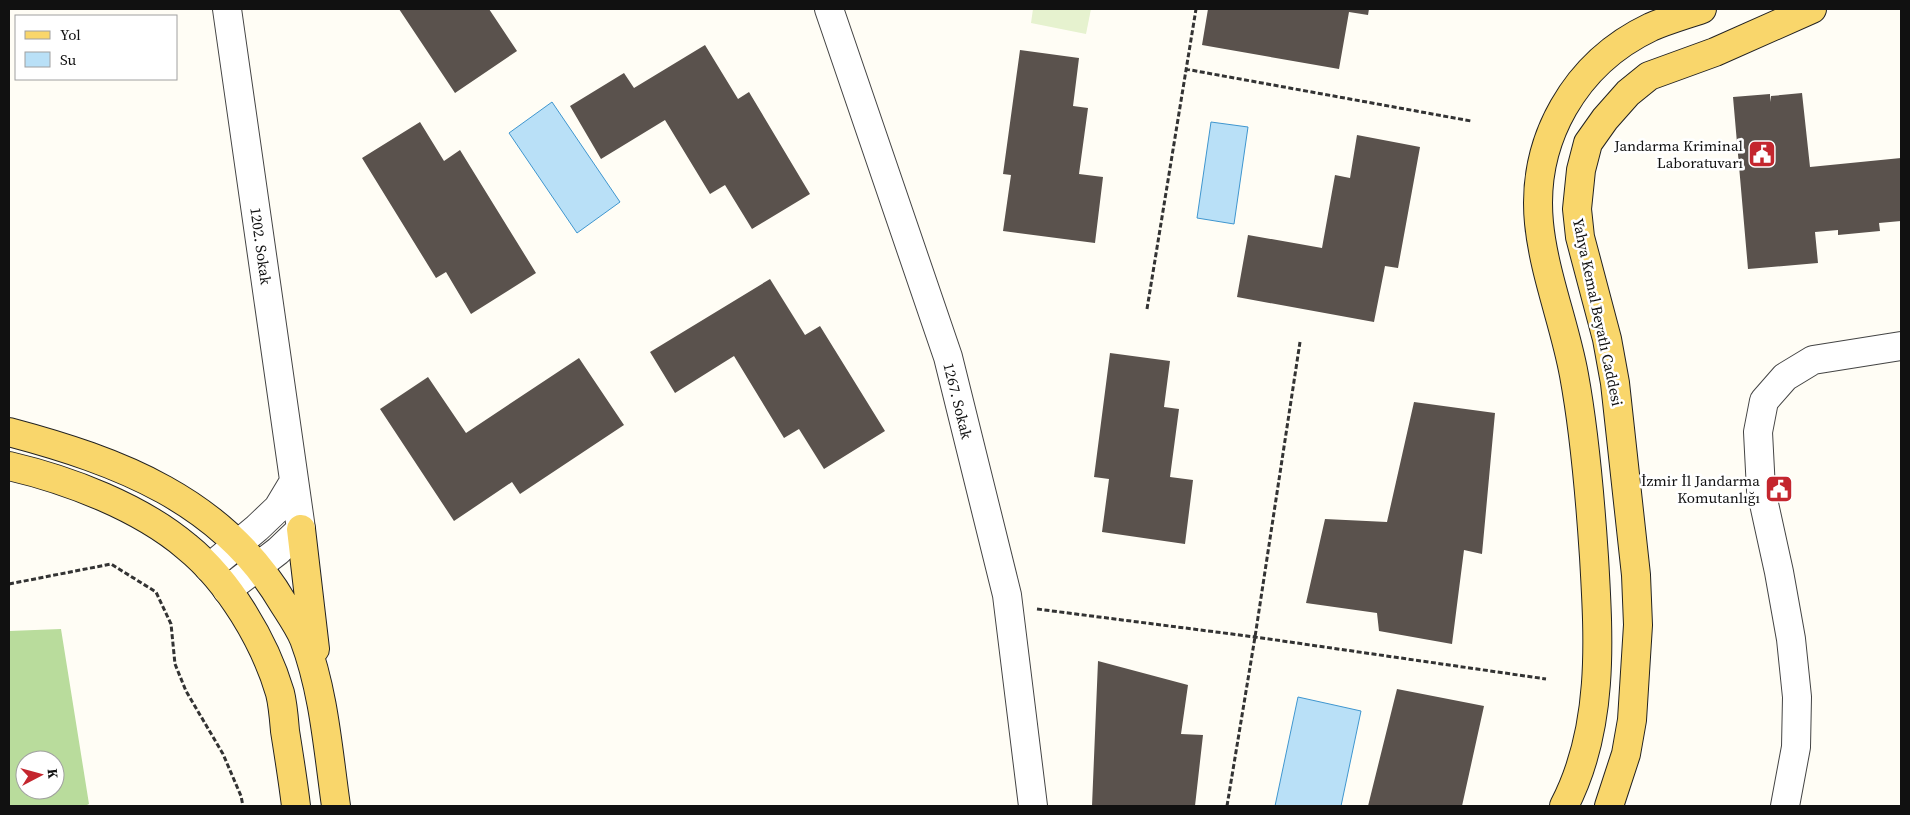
<svg xmlns="http://www.w3.org/2000/svg" width="1910" height="815" viewBox="0 0 1910 815" font-family="'Source Serif 4',serif">
<style>
.forest{fill:#b9dc9c;fill-rule:evenodd}
.pitch{fill:#e6f2cf}
.water{fill:#b9e0f7;stroke:#3f96cf}
.building{fill:#5a524d}
.lines{fill:none;stroke-linecap:round;stroke-linejoin:round}
.minor-casing{stroke:#444;stroke-width:30}
.major-casing{stroke:#222;stroke-width:30}
.path{stroke:#333;stroke-width:3;stroke-dasharray:5 2.5;stroke-linecap:butt}
.minor{stroke:#fff;stroke-width:28}
.major{stroke:#f9d66b;stroke-width:28}
.labels{text-anchor:middle;dominant-baseline:central;stroke-width:5;stroke-linejoin:round;paint-order:stroke}
.poi-label{font-size:15px;fill:#111;stroke:#fff;text-anchor:end}
.street-label{font-size:15px;fill:#111;stroke:#fff}
</style>
<rect width="100%" height="100%" fill="#fffdf5"/>
<path class="forest" d="M61,629L89,804L85,806H9V631ZM25,760H55V790H25Z"/>
<path class="pitch" d="M1033,9H1091L1086,34L1031,23Z"/>
<path class="water" d="M552,102L620,202L577,233L509,133Z
M1211,122L1248,127L1234,224L1197,218Z
M1298,697L1361,711L1341,806H1275Z"/>
<path class="building" d="M399,9H489L517,51L455,93Z
M1208,9H1369L1368,15L1349,12L1339,69L1202,45Z
M705,45L738,99L749,92L810,194L752,229L725,185L710,194L665,120L601,159L570,106L624,73L634,88Z
M1020,50L1079,58L1073,106L1088,108L1079,174L1103,177L1095,243L1003,231L1011,175L1003,174Z
M1802,93L1810,167L1901,158V221L1879,223L1880,231L1838,235V230L1815,232L1818,263L1748,269L1733,97L1770,94V102L1771,96Z
M420,122L444,161L460,150L536,273L471,314L446,272L436,278L362,158Z
M1357,135L1420,147L1398,268L1385,266L1374,322L1237,297L1248,235L1322,248L1335,175L1350,178Z
M770,279L805,335L820,326L885,431L824,469L799,429L784,438L734,356L675,393L650,352Z
M1110,353L1170,361L1164,407L1179,409L1170,477L1193,480L1185,544L1102,532L1109,479L1094,477Z
M579,358L624,425L520,494L512,482L454,521L380,409L428,377L466,433Z
M1414,402L1495,413L1482,554L1464,550L1452,644L1379,631L1377,613L1306,603L1325,519L1387,522Z
M1098,661L1188,685L1181,734L1203,735L1195,806H1092Z
M1397,689L1484,706L1462,806H1368Z"/>
<g class="lines">
<g class="minor-casing">
<path id="minor" d="M829,9L948,357L1007,595L1033,806
M209,568L257,528L278,508L293,483
M227,590L278,551L301,529L227,9
M1785,806L1796,747L1797,697L1791,639L1779,572L1761,490L1758,432L1764,401L1785,377L1813,360L1901,346"/>
</g>
<g class="major-casing">
<path id="major" d="M9,432C118,461 223,500 283,603C290,614 299,627 304,639C324,692 328,750 336,806
M9,466C69,480 140,507 187,547C229,581 265,642 280,693C283,705 284,719 285,731C289,756 293,781 296,806
M301,529L315,649
M1564,806C1604,729 1599,642 1594,557C1590,496 1585,435 1574,375C1565,325 1544,274 1539,223C1531,140 1575,63 1651,27C1667,20 1685,15 1702,9
M1609,806L1626,754L1632,720L1638,625L1636,575L1615,383L1607,339L1580,237L1577,209L1581,170L1588,143L1605,119L1628,93L1649,76L1715,52L1812,9"/>
</g>
<path class="path" d="M1185,69L1471,121
M1147,309L1196,9
M9,584L111,564L156,592L171,624L175,664L186,691L223,754L241,796L243,806
M1037,609L1255,637L1546,679
M1227,806L1255,637L1300,342"/>
<use href="#minor" class="minor"/>
<use href="#major" class="major"/>
</g>
<defs>
<g id="civic-square" transform="scale(1.4375)"><rect x="-9" y="-9" width="18" height="18" rx="4" fill="#c4262e" stroke="#fff"/><path d="M-.6-6.5H3V-4.5H.6V-3L4-1V1h2V6H-6V1h2V-1L-.6-3ZM-1.2 2.5V6h2.4V2.5Z" fill="#fff"/></g>
</defs>
<g fill-rule="evenodd">
<use href="#civic-square" x="1762" y="154"/>
<use href="#civic-square" x="1779" y="489"/>
</g>
<g class="labels">
<g class="poi-label">
<text x="1743" y="145">Jandarma Kriminal<tspan x="1743" dy="17">Laboratuvarı</tspan></text>
<text x="1760" y="480">İzmir İl Jandarma<tspan x="1760" dy="17">Komutanlığı</tspan></text>
</g>
<g class="street-label">
<text transform="translate(261 246) rotate(82)">1202. Sokak</text>
<text transform="translate(1598 312) rotate(78)">Yahya Kemal Beyatlı Caddesi</text>
<text transform="translate(958 401) rotate(76)">1267. Sokak</text>
</g>
</g>
<rect width="1910" height="815" fill="none" stroke="#111111" stroke-width="20"/>
<rect x="15" y="15" width="162" height="65" fill="#ffffff" stroke="#a0a0a0"/>
<rect x="25" y="31" width="25" height="8" fill="#f9d66b" stroke="#a0a0a0"/>
<text x="60" y="40" font-size="15" fill="#111111">Yol</text>
<rect x="25" y="52" width="25" height="15" fill="#b9e0f7" stroke="#a0a0a0"/>
<text x="60" y="65" font-size="15" fill="#111111">Su</text>
<g transform="translate(40 775) rotate(84)"><circle r="24" fill="#ffffff" stroke="#a0a0a0"/>
<path d="M0-4L9 19L0 12L-9 19Z" fill="#c4262e"/>
<text y="-8" font-size="14" font-weight="bold" text-anchor="middle" fill="#111111">K</text>
</g>
</svg>
